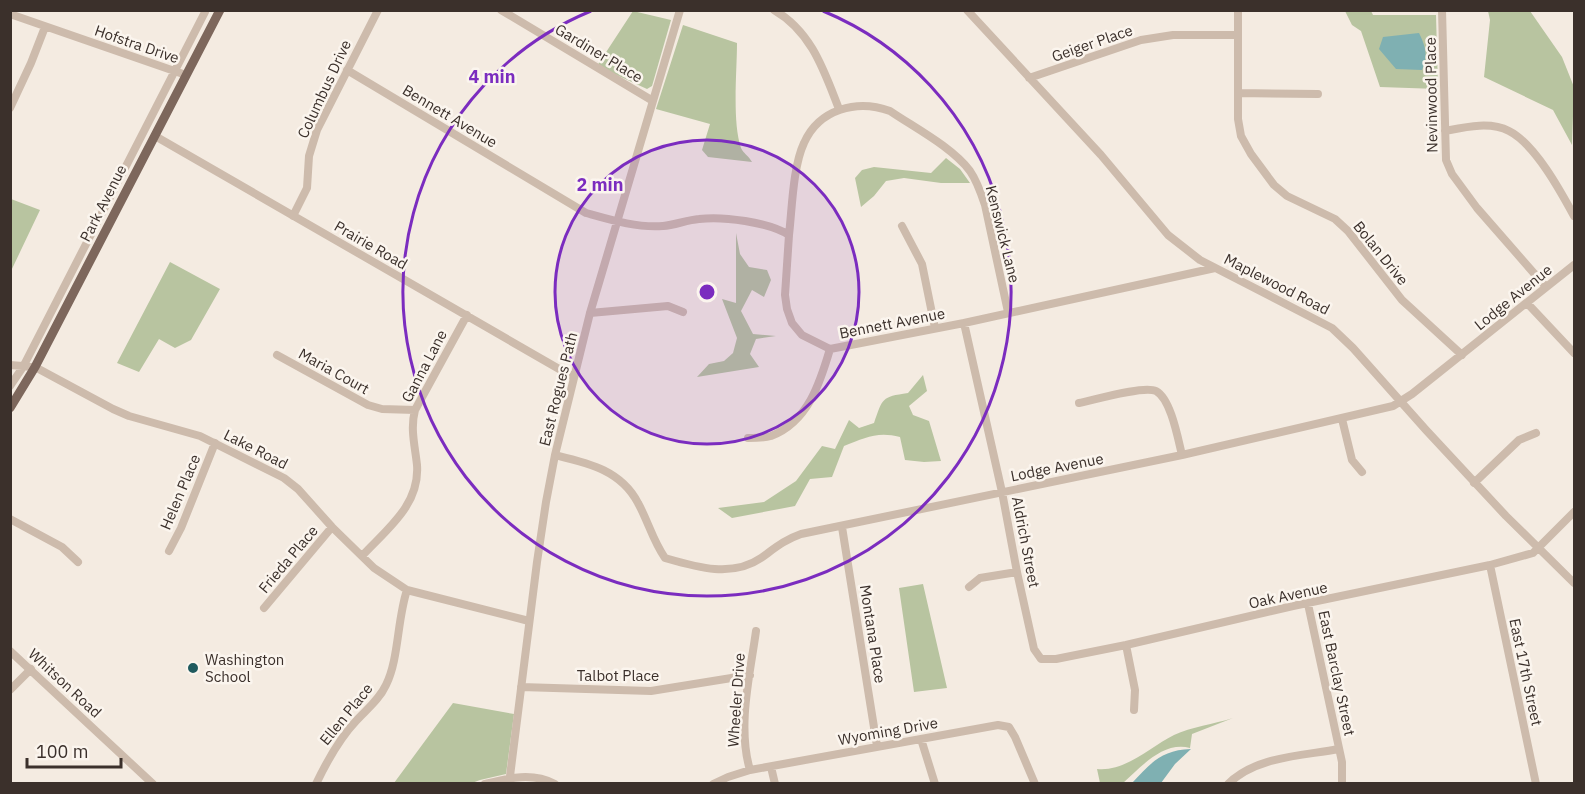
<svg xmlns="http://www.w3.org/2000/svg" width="1585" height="794" viewBox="0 0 1585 794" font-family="'IBM Plex Sans',sans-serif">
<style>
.green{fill:#b8c4a0}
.water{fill:#7fb0b2}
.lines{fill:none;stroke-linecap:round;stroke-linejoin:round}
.minor{stroke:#cdbbac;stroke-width:8}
.major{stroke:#7d675c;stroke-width:9}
.ring{fill:none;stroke:#7b2cbf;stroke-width:3}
.poi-dot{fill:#1f5a5e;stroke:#fbf5ee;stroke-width:2}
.labels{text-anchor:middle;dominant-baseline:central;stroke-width:5;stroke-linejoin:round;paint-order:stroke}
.street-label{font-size:15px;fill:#3b302b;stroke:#fbf5ee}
.poi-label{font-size:15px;fill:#3b302b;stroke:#fbf5ee;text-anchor:start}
.centre{fill:#7b2cbf;stroke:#fbf5ee;stroke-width:3}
.ring-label{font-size:18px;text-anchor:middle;font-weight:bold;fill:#7b2cbf;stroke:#fbf5ee;stroke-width:5;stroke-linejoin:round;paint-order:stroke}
</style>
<rect width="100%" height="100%" fill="#f4ebe1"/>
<path class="green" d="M633,11L671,20L652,86L647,89L597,66Z
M1345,11H1371L1373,15H1436L1438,89L1380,87L1361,31L1352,25Z
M1488,11H1530L1562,57L1574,87L1572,145L1553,110L1484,77L1490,20Z
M683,25L737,43C737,72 732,121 741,148C743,153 749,156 752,162L708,157L702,150L710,124L656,109Z
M946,158L960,169L970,183H941L904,178L886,181L874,196L861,207L855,178L862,170L874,167L931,173Z
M11,199L40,210L11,271L10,199Z
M736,233L740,254L749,267L767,270L771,280L764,297L752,290L741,311L753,334L776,336L756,339L750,354L759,367L697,377L709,364L724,361L733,353L737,338L722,299L736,303Z
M170,262L220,289L191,340L175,348L159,339L139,372L117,363Z
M923,375L927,391L909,406L913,415L929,421L941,461L924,462L905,460L900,437C877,431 865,438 844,446L832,477L810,479L795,506L732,518L718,508L764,502L796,481L822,446L835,449L849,420L859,428L874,423C883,398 881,397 908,393Z
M923,584L947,688L914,692L899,588Z
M453,703L514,714L506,774L480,780L472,783H394Z
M1233,718L1192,734L1190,748C1163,741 1141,767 1123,783H1100L1097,769C1125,772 1150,747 1174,735C1191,727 1214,724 1233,718Z"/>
<path class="water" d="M1419,33C1426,47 1428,56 1422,70L1396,69L1379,49L1383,37Z
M1191,749L1175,764L1161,783H1132C1151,763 1161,750 1191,749Z"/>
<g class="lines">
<path class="minor" d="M501,10L653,101
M774,10C812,32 824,71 839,109
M967,10L1101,155L1168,235L1200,260L1332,328L1353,348L1426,430L1506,516L1574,583
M1238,10V119L1241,136L1251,154L1274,185L1287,196L1335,219L1348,231L1402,300L1462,355
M1442,10L1446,160L1452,174L1477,208L1546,287
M10,14L186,75
M347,70L586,213C611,220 637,228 663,226C675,225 687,220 699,219C723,216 768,222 789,235L785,295L787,309L792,323L802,335L830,349L964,323L1215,268
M1029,78L1141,40L1173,35H1237
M1238,93L1318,94
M10,108L31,63L45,27
M1445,131C1465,127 1490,121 1509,131C1535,144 1561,192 1574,216
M155,136L573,377
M293,216L307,188L309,156L317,130L378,10
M902,226L922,264L935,328
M789,235C792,209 793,166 804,143C819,109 857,99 890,111C915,128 952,147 970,171C977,181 981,193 985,205L1008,312
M1527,303L1574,353
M590,313L668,306L683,312
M964,323L1002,492L1017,572L1034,649L1041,659H1056L1126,645L1293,606L1490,565L1533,553L1574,512
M277,355L368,405L382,409L415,410
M10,365L35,367L113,409L129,416L200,436L284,478L298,489L332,527L374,568L407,590L529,621
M10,386L23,367L205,12
M1079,403C1094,400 1144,385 1156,391C1171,399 1178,439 1182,455
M1342,419L1352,460L1362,472
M748,438C755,438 764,438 771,436C808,422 820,383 830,349
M555,455C588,463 621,470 638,503C648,521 653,541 665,558C696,567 732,578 761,558C775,548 784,540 801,534L1182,455L1393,406L1412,394L1574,265
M1474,483L1519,440L1536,433
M10,519L62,547L78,562
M842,527L877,746
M169,551L181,528L215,443
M362,556C387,529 420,505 417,465C415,446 410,429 415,410L467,315
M1490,565L1536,784
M969,587L980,578L1017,572
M1308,604L1342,762V784
M264,608L332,527
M1126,645L1135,690L1134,710
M10,651L153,784
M521,687L651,691L750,675
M10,690L31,669
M921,739L935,784
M771,767L775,784
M750,770C737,726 750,675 756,631
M316,784C327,761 339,739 356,721C367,709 379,700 386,685C399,659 397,620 407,590
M485,784C509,778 532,772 555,784
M509,784L537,562L546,502L555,455L590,313L680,10
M713,784L728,777L750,770L998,725L1009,727L1015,737L1035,784
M1228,784C1256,756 1302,756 1339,749"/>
<path class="major" d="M10,408L35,367L220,10"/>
</g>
<circle cx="707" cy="292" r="152" fill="#7b2cbf" fill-opacity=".12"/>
<g class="ring">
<circle cx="707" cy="292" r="152"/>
<path d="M823 11A304 304 0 1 1 591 11"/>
</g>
<circle class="poi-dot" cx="193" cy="668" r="6"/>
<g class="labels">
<g class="street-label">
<text transform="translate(1092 43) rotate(-19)">Geiger Place</text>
<text transform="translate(137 44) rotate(19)">Hofstra Drive</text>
<text transform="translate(599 53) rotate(31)">Gardiner Place</text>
<text transform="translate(324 89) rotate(-65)">Columbus Drive</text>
<text transform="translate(1431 95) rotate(-91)">Nevinwood Place</text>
<text transform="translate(450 116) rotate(31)">Bennett Avenue</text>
<text transform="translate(103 203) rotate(-63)">Park Avenue</text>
<text transform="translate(1003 234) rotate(76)">Kenswick Lane</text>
<text transform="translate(371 245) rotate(30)">Prairie Road</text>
<text transform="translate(1381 253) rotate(51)">Bolan Drive</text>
<text transform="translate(1277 284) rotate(27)">Maplewood Road</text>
<text transform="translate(1513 297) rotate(-39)">Lodge Avenue</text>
<text transform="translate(892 323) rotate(-11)">Bennett Avenue</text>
<text transform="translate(424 366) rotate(-62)">Ganna Lane</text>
<text transform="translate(334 371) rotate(29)">Maria Court</text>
<text transform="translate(558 389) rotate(-76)">East Rogues Path</text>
<text transform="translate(256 449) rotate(27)">Lake Road</text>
<text transform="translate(1057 467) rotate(-11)">Lodge Avenue</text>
<text transform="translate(180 492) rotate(-67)">Helen Place</text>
<text transform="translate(1026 542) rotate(79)">Aldrich Street</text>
<text transform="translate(288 559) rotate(-50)">Frieda Place</text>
<text transform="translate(1288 595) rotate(-12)">Oak Avenue</text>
<text transform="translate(873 634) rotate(81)">Montana Place</text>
<text transform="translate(1526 672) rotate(78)">East 17th Street</text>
<text transform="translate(1337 673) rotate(78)">East Barclay Street</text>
<text x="618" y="675">Talbot Place</text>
<text transform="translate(65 683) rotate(43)">Whitson Road</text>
<text transform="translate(736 700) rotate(-86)">Wheeler Drive</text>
<text transform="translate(346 714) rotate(-51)">Ellen Place</text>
<text transform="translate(888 731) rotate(-10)">Wyoming Drive</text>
</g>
<g class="poi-label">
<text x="205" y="659">Washington<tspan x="205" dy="17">School</tspan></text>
</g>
</g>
<circle cx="707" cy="292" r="9" class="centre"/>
<g class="ring-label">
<text x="492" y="83">4 min</text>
<text x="600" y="191">2 min</text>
</g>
<rect width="1585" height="794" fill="none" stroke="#3b302b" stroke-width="24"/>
<path d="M27 758v9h94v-9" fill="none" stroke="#3b302b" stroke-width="3"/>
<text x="36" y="758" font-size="18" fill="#3b302b" stroke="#fbf5ee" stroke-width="4.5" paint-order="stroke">100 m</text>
</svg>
